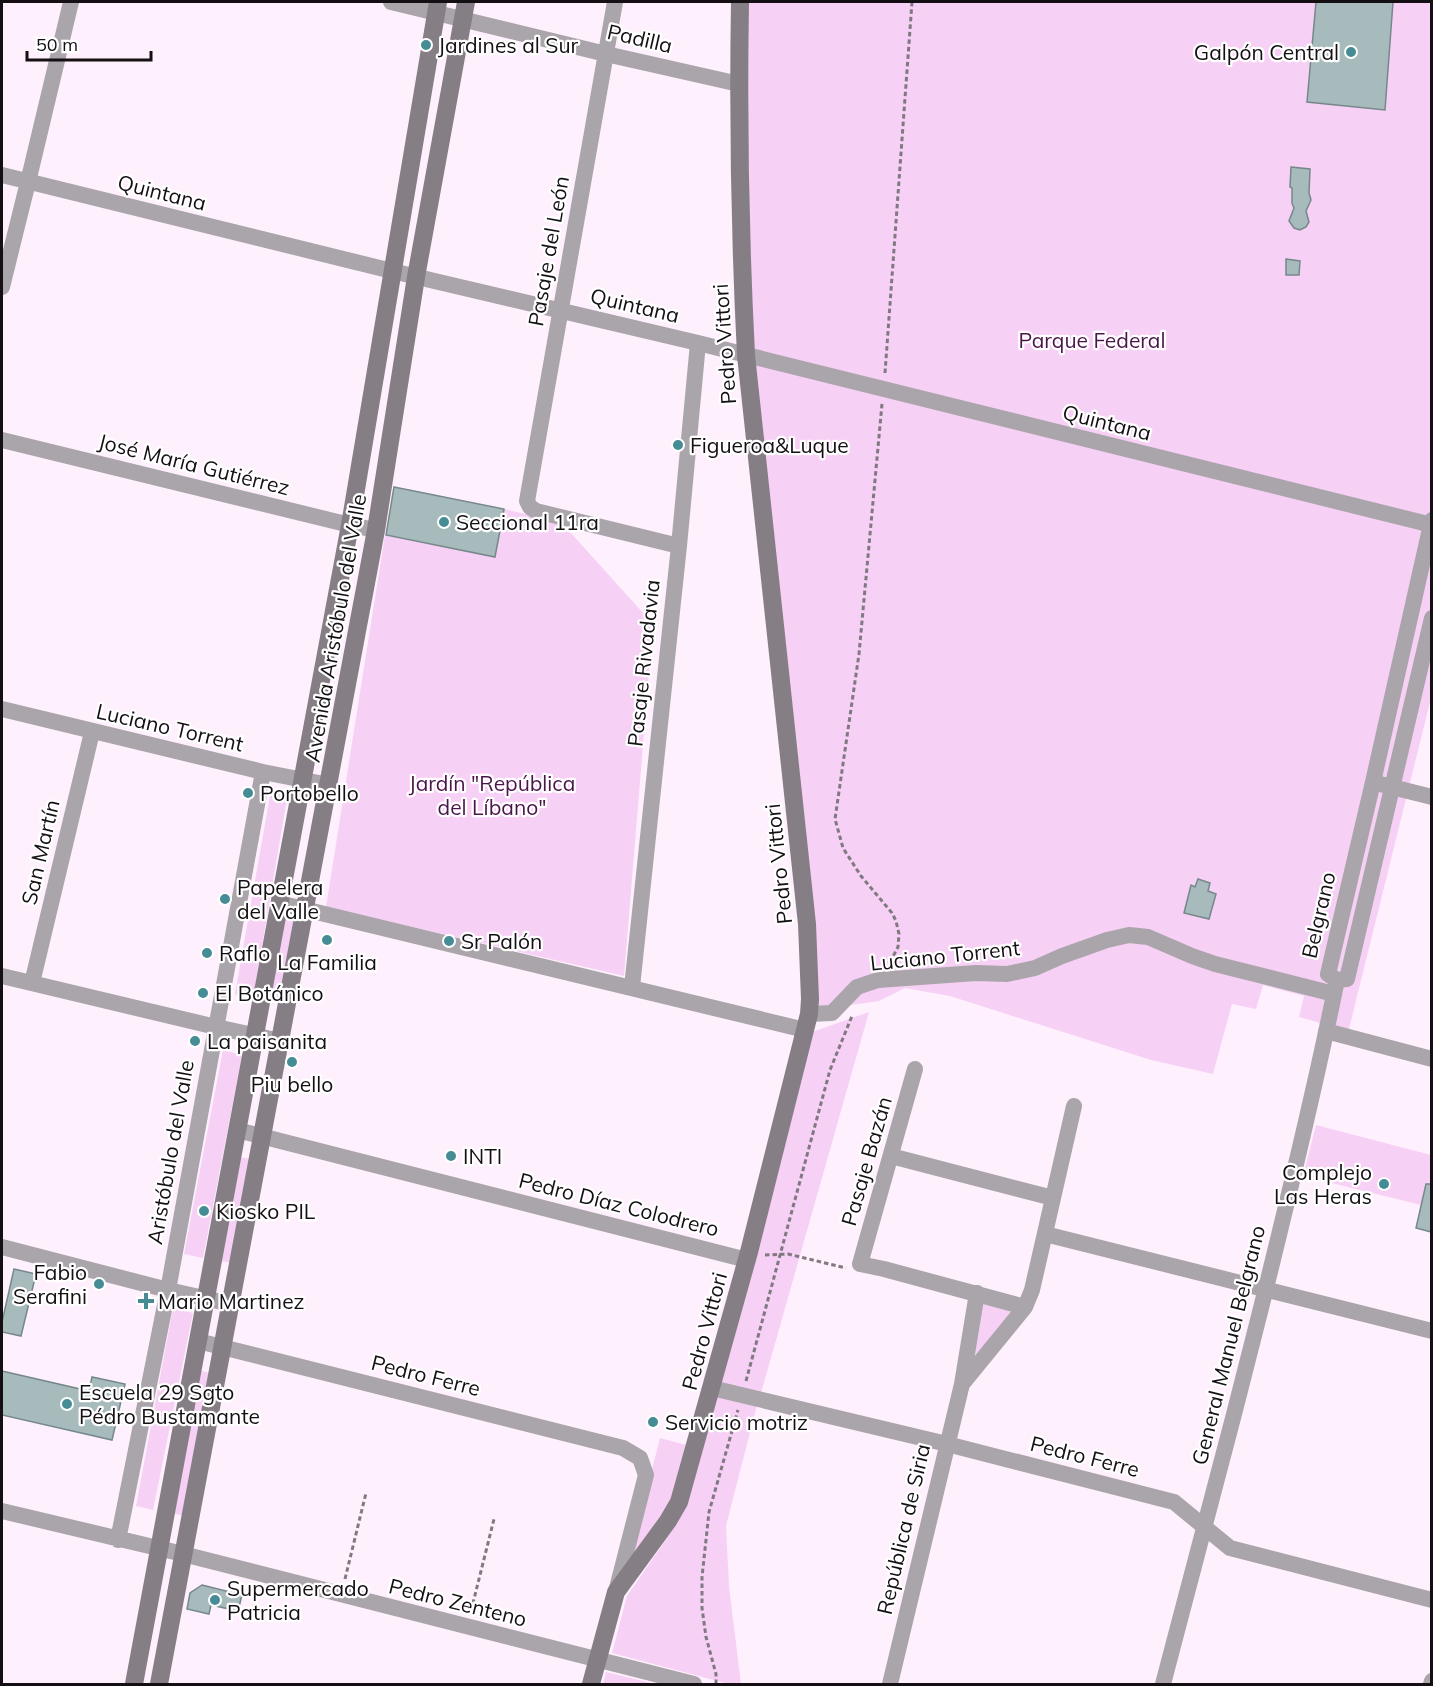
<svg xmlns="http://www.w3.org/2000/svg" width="1433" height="1686" viewBox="0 0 1433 1686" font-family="Mulish,sans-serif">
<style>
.green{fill:#f7d0f5}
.building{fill:#a7babc;stroke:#76888a;stroke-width:1.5}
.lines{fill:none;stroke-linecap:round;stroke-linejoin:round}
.path{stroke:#817980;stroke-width:3;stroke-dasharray:4.5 3;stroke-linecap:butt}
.street{stroke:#aaa5aa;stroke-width:16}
.secondary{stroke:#867e85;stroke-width:18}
.poi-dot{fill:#458c95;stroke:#fff;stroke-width:2}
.labels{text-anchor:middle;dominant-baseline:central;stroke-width:4.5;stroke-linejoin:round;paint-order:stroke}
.street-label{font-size:21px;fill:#130f13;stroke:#fff}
.poi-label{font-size:21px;fill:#130f13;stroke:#fff;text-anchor:start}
.park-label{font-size:21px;fill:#4b154a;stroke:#fff}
</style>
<rect width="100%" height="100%" fill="#fef1fd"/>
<path class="green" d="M748,2H1431V698L1347,1037L1317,1022L1299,1017L1304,996L1263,985L1256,1009L1232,1004L1213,1074L1151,1060L950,996L905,988L879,1001L815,1010L751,330L747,84Z
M504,509L561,522L653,624L624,976L326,907L385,535L495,556Z
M271,790L288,793L253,998L235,994Z
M283,915L298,919L282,1003L268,999Z
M869,1012L761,1393L718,1382L812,1032Z
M223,1050L242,1055L203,1258L184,1254Z
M1316,1125L1431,1155V1232L1416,1228L1421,1205L1303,1176Z
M238,1157L251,1159L233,1263L220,1261Z
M978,1295L1022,1308L965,1372Z
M173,1308L193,1313L153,1510L136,1506Z
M198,1370L213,1374L185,1516L171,1513Z
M715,1395L757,1405L726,1526L729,1586L741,1684H729L612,1653L627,1596L676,1525L683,1509Z
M660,1438L686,1445L672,1498L664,1516L627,1567Z
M606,1672L655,1684H603Z"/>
<path class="building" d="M1316,2H1393L1385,110L1307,102Z
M1291,167L1310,169L1309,193L1311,200L1306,211L1309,222L1306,227L1300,230L1294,228L1289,221L1294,208L1292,203V188L1290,187Z
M1286,259L1300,261L1299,275H1286Z
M394,487L504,509L495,557L386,535Z
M1198,879L1210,883L1208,891L1216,894L1209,919L1184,913L1191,885L1195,887Z
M1426,1184H1431V1232L1416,1228Z
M14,1269L36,1274L21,1336L2,1332V1322Z
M2,1371L89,1391L92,1377L125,1384L112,1440L2,1415Z
M202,1585L242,1595L238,1611L211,1605L209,1614L187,1609L190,1593Z"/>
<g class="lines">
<path class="path" d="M885,373L912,2
M882,404L859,654L835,819L843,848L861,876L892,913L896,921L899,934L898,947L889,964
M765,1255L788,1254L846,1268
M746,1381L830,1070L852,1016
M345,1579L366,1493
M471,1611L494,1519
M716,1684V1674L706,1637L702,1608V1577L709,1512L738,1410"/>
<path class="street" d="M391,2L606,54L739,84
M615,2L527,501L530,507L536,511L679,546
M2,175L392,271L698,343L1432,525
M2,287L28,182L71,2
M2,440L350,525L376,530
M1432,520L1373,782L1328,974L1337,980L1347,979L1432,618
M2,709L263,772L329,785
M1380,784L1432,797
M279,903L805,1030
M2,976L216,1027L280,1041
M32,983L92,732
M632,987L679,546L698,343
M809,1014L832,1013L857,987L878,980L976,973L1007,974L1035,968L1062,956L1107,940L1129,935L1148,937L1192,956L1215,964L1334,994
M1326,1031L1432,1059
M915,1069L860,1264L884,1269L1025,1307
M237,1130L747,1260
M891,1156L1053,1198
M1045,1234L1432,1331
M2,1247L168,1290L231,1304
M198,1341L623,1448L640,1458L646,1475L617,1588
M963,1383L1025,1307L1032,1290L1074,1106
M712,1388L947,1444L1174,1502L1230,1548L1432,1600
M2,1511L183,1554L694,1684
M118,1540L168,1290L263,772
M890,1684L962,1384L977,1293
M1163,1684C1196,1562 1228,1439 1259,1316C1287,1204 1314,1093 1337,980
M1431,1684L1432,1681"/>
<path class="secondary" d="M134,1684L350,525L438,2
M159,1684L376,530L416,277L466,2
M591,1684L616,1592L668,1521L679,1502L749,1252L805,1030L809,1014L810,999L807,924L746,355C740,237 738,119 740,2"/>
</g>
<g class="poi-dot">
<circle cx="426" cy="45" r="6"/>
<circle cx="1351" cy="52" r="6"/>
<circle cx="678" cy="445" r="6"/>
<circle cx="444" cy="522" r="6"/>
<circle cx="248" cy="793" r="6"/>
<circle cx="225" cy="899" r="6"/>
<circle cx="327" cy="940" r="6"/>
<circle cx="449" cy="941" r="6"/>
<circle cx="207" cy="953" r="6"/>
<circle cx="203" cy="993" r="6"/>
<circle cx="195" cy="1041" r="6"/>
<circle cx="292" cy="1062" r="6"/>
<circle cx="451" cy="1156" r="6"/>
<circle cx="1384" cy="1184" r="6"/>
<circle cx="204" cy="1211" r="6"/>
<circle cx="99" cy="1284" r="6"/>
<path d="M143 1292h6v6h6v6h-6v6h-6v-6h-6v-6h6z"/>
<circle cx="67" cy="1404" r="6"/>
<circle cx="653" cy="1422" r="6"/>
<circle cx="215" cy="1600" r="6"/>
</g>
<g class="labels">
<g class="street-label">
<text transform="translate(640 38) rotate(13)">Padilla</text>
<text transform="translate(162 192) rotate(14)">Quintana</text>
<text transform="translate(548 251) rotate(-80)">Pasaje del León</text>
<text transform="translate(635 305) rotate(13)">Quintana</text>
<text transform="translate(724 344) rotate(-94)">Pedro Vittori</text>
<text transform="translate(1107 422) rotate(14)">Quintana</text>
<text transform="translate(194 464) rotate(14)">José María Gutiérrez</text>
<text transform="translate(335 628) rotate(-80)">Avenida Aristóbulo del Valle</text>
<text transform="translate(643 663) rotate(-84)">Pasaje Rivadavia</text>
<text transform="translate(170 727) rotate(13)">Luciano Torrent</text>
<text transform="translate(40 852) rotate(-77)">San Martín</text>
<text transform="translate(778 864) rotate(-96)">Pedro Vittori</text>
<text transform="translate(1318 915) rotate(-77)">Belgrano</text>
<text transform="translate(945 955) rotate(-6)">Luciano Torrent</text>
<text transform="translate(170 1152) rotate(-80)">Aristóbulo del Valle</text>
<text transform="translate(866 1161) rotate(-74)">Pasaje Bazán</text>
<text transform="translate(619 1204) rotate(14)">Pedro Díaz Colodrero</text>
<text transform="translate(704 1331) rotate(-75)">Pedro Vittori</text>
<text transform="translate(1228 1345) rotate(-76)">General Manuel Belgrano</text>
<text transform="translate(426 1375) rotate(14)">Pedro Ferre</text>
<text transform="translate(1085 1456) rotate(14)">Pedro Ferre</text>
<text transform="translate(903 1529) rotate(-77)">República de Siria</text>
<text transform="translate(458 1602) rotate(14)">Pedro Zenteno</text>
</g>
<g class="poi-label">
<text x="438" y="45">Jardines al Sur</text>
<text x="1339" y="52" text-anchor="end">Galpón Central</text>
<text x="690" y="445">Figueroa&amp;Luque</text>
<text x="456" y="522">Seccional 11ra</text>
<text x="260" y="793">Portobello</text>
<text x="237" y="887">Papelera<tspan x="237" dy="24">del Valle</tspan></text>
<text x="461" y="941">Sr Palón</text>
<text x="219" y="953">Raflo</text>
<text x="327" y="962" text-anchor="middle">La Familia</text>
<text x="215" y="993">El Botánico</text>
<text x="207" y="1041">La paisanita</text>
<text x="292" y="1084" text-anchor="middle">Piu bello</text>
<text x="463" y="1156">INTI</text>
<text x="1372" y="1172" text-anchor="end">Complejo<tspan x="1372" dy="24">Las Heras</tspan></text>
<text x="216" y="1211">Kiosko PIL</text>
<text x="87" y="1272" text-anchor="end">Fabio<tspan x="87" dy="24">Serafini</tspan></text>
<text x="158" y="1301">Mario Martinez</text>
<text x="79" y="1392">Escuela 29 Sgto<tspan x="79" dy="24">Pédro Bustamante</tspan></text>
<text x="665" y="1422">Servicio motriz</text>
<text x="227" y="1588">Supermercado<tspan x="227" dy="24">Patricia</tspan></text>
</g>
<g class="park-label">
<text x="1092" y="340">Parque Federal</text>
<text x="492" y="783">Jardín "República<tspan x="492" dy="24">del Líbano"</tspan></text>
</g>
</g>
<rect width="1433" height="1686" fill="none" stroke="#130f13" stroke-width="6"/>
<path d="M27 51v9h124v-9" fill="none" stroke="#130f13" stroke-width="3"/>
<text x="36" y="51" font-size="18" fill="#130f13" stroke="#ffffff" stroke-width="4.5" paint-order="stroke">50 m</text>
</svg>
